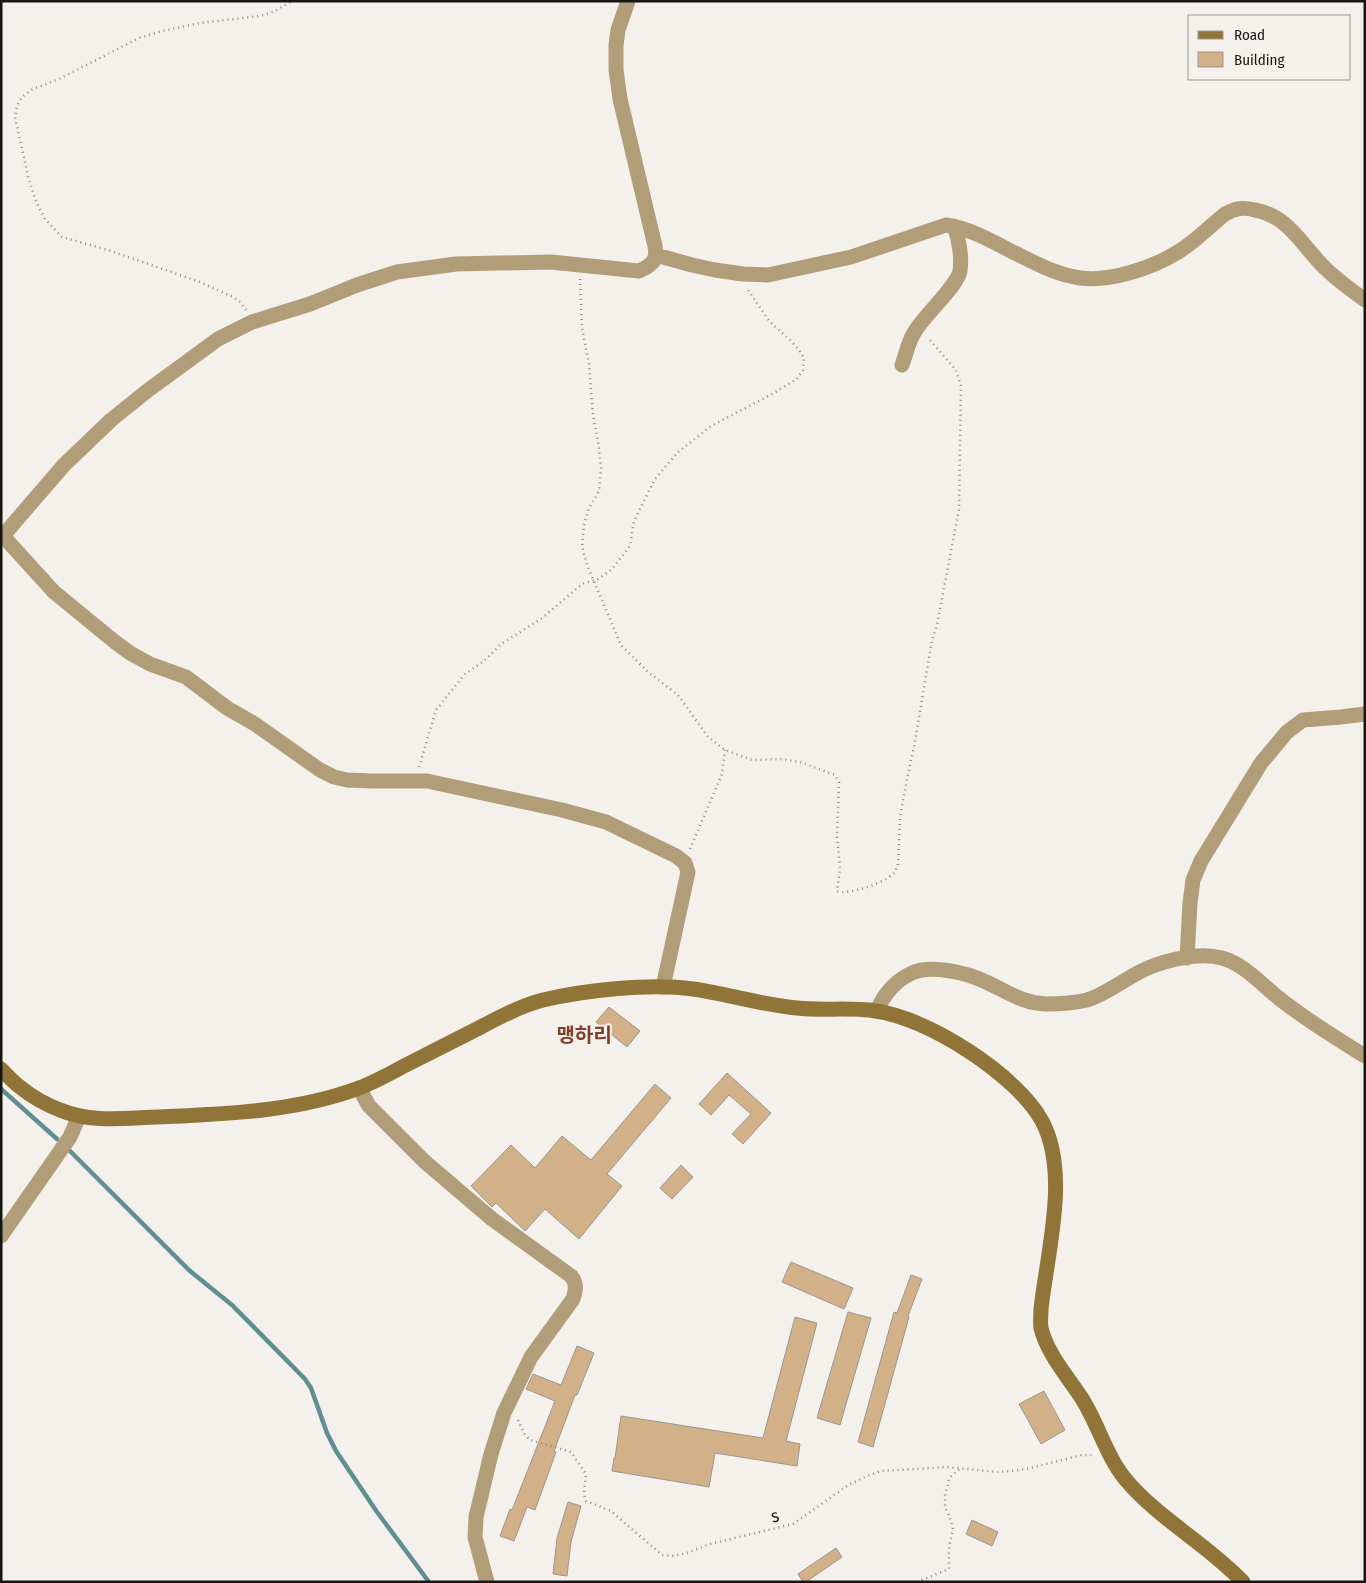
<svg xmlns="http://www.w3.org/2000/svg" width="1366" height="1583" viewBox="0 0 1366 1583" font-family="'Fira Sans Condensed','Noto Sans KR',sans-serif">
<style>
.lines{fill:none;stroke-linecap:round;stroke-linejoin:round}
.stream{stroke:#618e93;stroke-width:4.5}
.building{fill:#d2b188;stroke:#9a9691}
.path{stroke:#8d8b87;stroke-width:2.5;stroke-dasharray:1 4;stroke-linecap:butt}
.street{stroke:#b19d77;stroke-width:15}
.secondary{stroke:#917538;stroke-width:15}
.labels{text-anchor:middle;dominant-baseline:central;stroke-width:4;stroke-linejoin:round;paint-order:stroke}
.street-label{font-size:18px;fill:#171614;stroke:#f4f0eb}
.quarter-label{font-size:20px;font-weight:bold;fill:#833e2b;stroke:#f4f0eb}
</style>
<rect width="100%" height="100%" fill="#f4f0eb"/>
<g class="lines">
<path class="stream" d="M1,1089L57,1139
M70,1151L190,1271L232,1305L305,1379L311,1388L327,1433L336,1451L377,1512L429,1582"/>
</g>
<path class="building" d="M609,1007L640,1031L627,1047L596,1022Z
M727,1073L771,1113L743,1144L732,1134L751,1114L729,1095L711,1115L699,1104Z
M655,1084L671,1098L607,1174L622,1186L579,1239L545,1209L525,1231L496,1203L492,1207L471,1186L511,1145L535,1168L562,1136L591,1160Z
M681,1165L693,1177L672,1199L660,1188Z
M791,1262L853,1288L844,1309L782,1282Z
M911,1275L922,1279L908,1316L909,1317L873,1447L858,1442L894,1312L897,1313Z
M848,1312L871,1318L840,1425L817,1418Z
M795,1317L817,1323L786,1441L800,1444L797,1466L715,1453L709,1487L612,1471L614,1458H615L621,1416L763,1438Z
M577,1346L594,1353L577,1395H575L554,1451L556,1452L535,1510L527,1507L514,1541L500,1536L510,1509L512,1510L555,1401L526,1389L533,1374L561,1385Z
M1044,1391L1065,1430L1041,1444L1019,1404Z
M568,1502L581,1506L571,1542L567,1576L553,1574L557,1538Z
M972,1520L998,1532L992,1546L966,1534Z
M836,1548L842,1557L806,1582H803L798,1574Z"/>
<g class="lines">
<path class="path" d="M580,279L582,328L589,364L593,415L598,441L601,468L599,491L589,508L584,525L582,546L587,565L621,645L648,672L678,695L708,737L725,750L752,760L781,759L800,762L835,775L839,782L837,837L840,868L837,891C848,896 886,882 894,873C896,871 896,868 898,866L900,817L908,774L914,747L932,640L937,625L959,509L961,386L956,370L928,338
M246,310L240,302L233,297L200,282L108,250L62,237L45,219L35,199L28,176L15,117L17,106L22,97L31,90L59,79L139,38L162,31L200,23L260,16L275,11L292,1
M419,767L436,710L465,674L484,661L501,644L541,619L582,584L598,579L611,570L619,560L630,546L634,521L655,479L677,453L711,426L774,393L797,379L803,370L804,358L799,350L790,340L770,322L746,287
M690,849L722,774L725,750
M518,1420L525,1435L530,1440L571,1452L586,1474L584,1494L586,1501L611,1511L662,1555L671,1556L684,1554L710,1544L793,1524L850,1484L867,1476L881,1471L947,1467L997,1472L1011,1471L1026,1469L1082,1455H1095
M917,1582L949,1569V1547L953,1529L950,1518L945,1507V1494L950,1477L961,1468"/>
<path class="street" d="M656,255L692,265L715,270L743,274L768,275L851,257L946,225C974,229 998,245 1023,257C1041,266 1059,275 1080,278C1110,282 1152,268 1178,252C1195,242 1210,226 1225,214C1235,208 1243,207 1255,210C1289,216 1302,246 1325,268C1337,280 1351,290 1365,300
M902,365C906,355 908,342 914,333C923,316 957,287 960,271C962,257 959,239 954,226
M3,536L54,592L115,642L130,653L150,664L186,677L227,708L255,724L320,770L334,777L347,780L372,781H427L562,810L606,822L676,856L685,863L688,872L663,987
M1,538L64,465L111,420L147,391L218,339L252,322L310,304L357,285L397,272L456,264L551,262L639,271L647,267L653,262L656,255L655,246L620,99L616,70V45L618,30L628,1
M1187,958L1190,903L1193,880L1201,861L1261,763L1287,732L1303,720L1341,717L1365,714
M877,1011C883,995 896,980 912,973C931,964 968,973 986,982C1007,991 1021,1003 1046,1004C1058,1004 1075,1003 1087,1000C1104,995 1118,984 1134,975C1156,962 1196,951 1222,958C1244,964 1262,985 1280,999C1306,1020 1336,1038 1365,1056
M359,1088L369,1106L424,1161L492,1219L571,1276C577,1283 576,1290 573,1299L531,1357L504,1413L491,1454L476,1517L475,1537L487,1582
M1,1236L70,1137L79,1116"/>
<path class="secondary" d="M1,1069C7,1075 13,1082 20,1087C31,1096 47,1105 60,1110C91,1123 125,1118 158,1117C224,1114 295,1112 359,1088C375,1082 391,1073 406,1065C430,1053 453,1041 477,1029C498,1018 520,1006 543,1000C586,990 650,983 693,989C728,994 762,1005 797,1008C823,1011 850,1007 876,1011C928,1018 1017,1075 1042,1121C1070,1173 1047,1253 1041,1309C1041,1315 1040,1322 1041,1328C1047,1353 1067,1376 1081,1397C1098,1423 1106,1456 1126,1480C1160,1520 1207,1544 1243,1582"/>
</g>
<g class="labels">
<g class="street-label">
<text transform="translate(775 1516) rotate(-15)">s</text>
</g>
<g class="quarter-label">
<text x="584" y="1035">맹하리</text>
</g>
</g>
<rect width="1366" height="1583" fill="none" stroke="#171614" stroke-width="5"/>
<rect x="1188" y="15" width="162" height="65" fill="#f4f0eb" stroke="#9c9995"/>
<rect x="1198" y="31" width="25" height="8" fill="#917538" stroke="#9c9995"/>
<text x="1234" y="40" font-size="15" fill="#171614">Road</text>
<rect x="1198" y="52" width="25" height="15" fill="#d2b188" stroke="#9c9995"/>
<text x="1234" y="65" font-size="15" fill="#171614">Building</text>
</svg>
